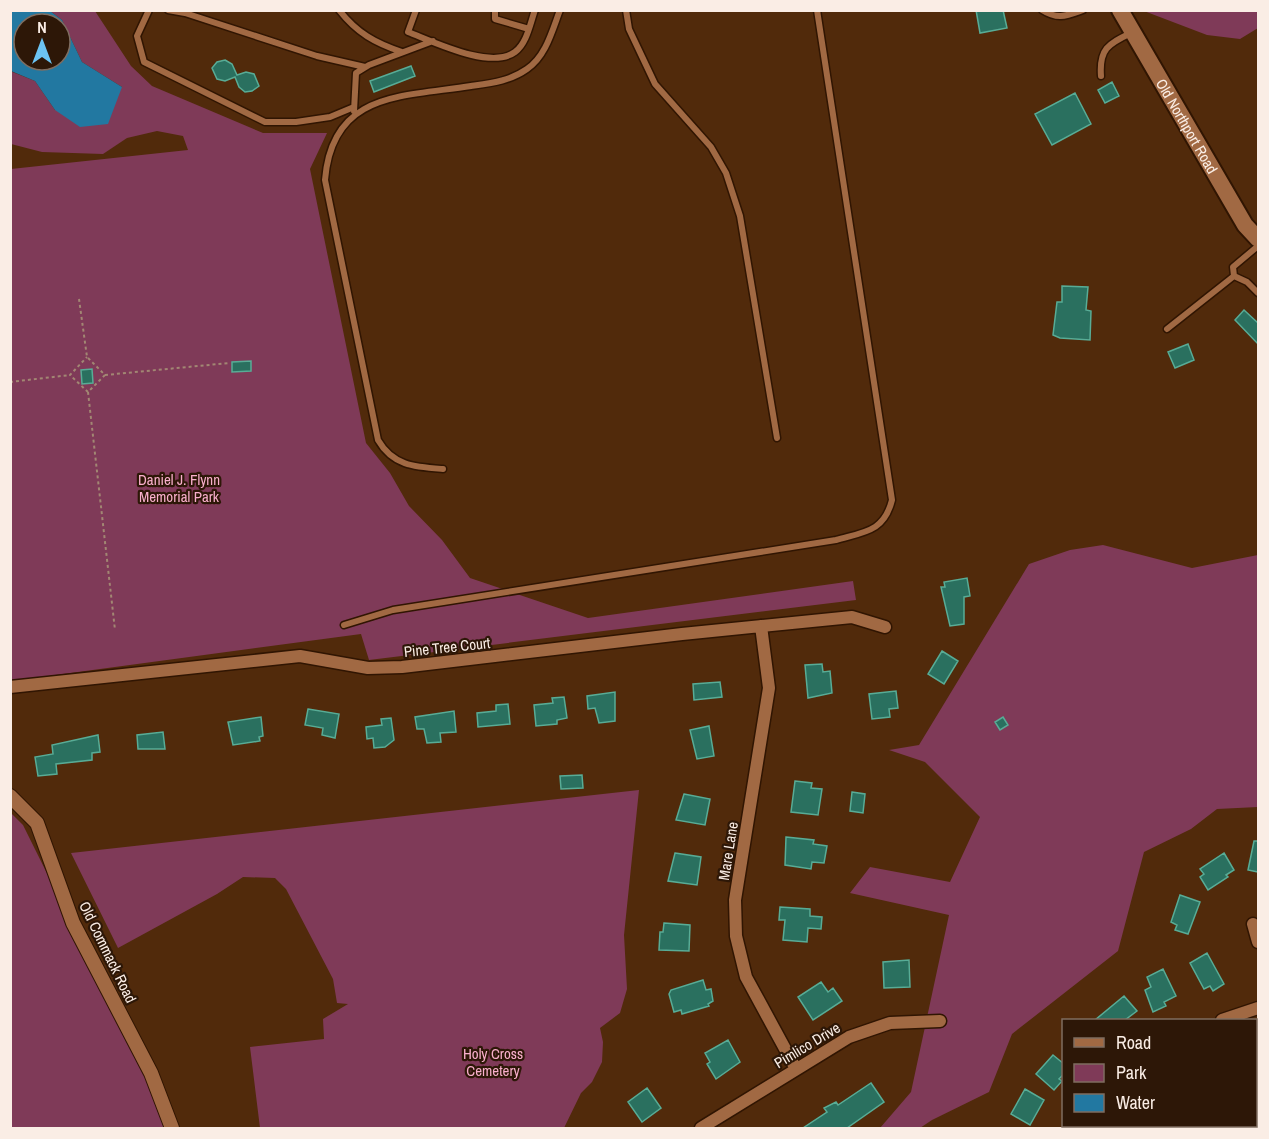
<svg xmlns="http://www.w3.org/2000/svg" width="1269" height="1139" viewBox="0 0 1269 1139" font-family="'Archivo Narrow',sans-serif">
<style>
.green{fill:#7f3a58}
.water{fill:#2278a1;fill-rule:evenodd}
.building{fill:#2a705f;stroke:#58ac96;stroke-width:1.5}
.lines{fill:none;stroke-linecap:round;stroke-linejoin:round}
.service-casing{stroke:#301502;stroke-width:9}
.minor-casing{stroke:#301502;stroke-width:15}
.tertiary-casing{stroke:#301502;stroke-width:16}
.secondary-casing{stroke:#301502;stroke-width:20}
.path{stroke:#a28773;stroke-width:2;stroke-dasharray:3 3;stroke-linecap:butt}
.service{stroke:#a16943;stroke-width:6}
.minor{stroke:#a16943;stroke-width:12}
.tertiary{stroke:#a16943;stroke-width:14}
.secondary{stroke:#a16943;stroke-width:16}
.labels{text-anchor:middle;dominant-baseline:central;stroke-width:4.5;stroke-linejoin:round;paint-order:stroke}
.street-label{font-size:15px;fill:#faede5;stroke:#2d1707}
.park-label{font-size:15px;fill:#f9afcc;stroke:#2d1707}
</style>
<rect width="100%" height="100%" fill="#512a0b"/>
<path class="green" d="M50,11H95L131,66L152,86L263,133H327L310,169L366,443L390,473L409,506L442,540L470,578L588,618L853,581L856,600L369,660L361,634L11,681V169L188,150L183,136L157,131L127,138L103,154L42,152L11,144L10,71L35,81L55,110L122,87L82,62L62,20Z
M1144,11H1258V28L1240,39L1207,35Z
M1103,545L1192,568L1258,555V807L1217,809L1191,829L1144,852L1118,951L1012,1034L989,1092L932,1120L920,1128H880L911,1092L949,915L850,893L870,867L950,882L980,817L925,762L889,750L919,745L1029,564L1070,550Z
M639,790L624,935L627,989L620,1013L600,1028L603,1042L602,1062L592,1082L581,1093L564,1128H260L250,1047L324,1039L323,1019L348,1004L337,1003L333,979L286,889L275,878L243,877L217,894L118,948L71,853Z
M10,812L23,825L143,1067L165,1128H11Z"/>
<path class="water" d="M10,11H50L62,20L82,62L122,87L108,124L80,127L55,110L35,81L11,71ZM24,24H60V60H24Z"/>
<path class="building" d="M976,10H1003L1007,28L980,33Z
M225,60L232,64L237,75L246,72L254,74L259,86L252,91L245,92L239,87L235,77L225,81L217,79L212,68L217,62Z
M411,66L415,76L374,92L370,81Z
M1112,82L1119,96L1105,103L1098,90Z
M1075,93L1091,124L1052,145L1035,114Z
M1062,286L1088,287L1086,310L1091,311L1090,340L1060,338L1053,335L1057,302H1062Z
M1244,310L1258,323V344L1235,320Z
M1188,344L1194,360L1175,368L1168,352Z
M251,361V371L232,372V362Z
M92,369L93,383L82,384L81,370Z
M967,578L970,596L964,597V624L950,626L941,587H945L944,582Z
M942,651L958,661L944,684L928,674Z
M822,664L823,672L830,671L832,693L808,698L805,665Z
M720,682L722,697L694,700L693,684Z
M896,691L898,708L889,709L890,717L872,719L869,694Z
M615,692V721L599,723L595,708L588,709L587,696Z
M564,697L567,718L557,720V724L536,726L534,705L553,703L552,698Z
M508,704L510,724L478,727L477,713L496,711V705Z
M308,709L339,714L335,738L322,735L323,728L305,725Z
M454,711L456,732L440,733L441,742L427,743L424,729H417L415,717Z
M261,717L263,736L259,737L260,741L233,745L228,722Z
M1003,717L1008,725L1000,730L995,722Z
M391,718L394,740L385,747L374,748L373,738L367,739L366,727L382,725L381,719Z
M709,726L714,756L697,759L690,730Z
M163,732L165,749H138L137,735Z
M98,735L100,752L92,753V760L56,764L57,774L38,776L35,757L53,754L52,745Z
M582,775L583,788L561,789L560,776Z
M795,781L812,783L811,788L822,789L818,815L791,812Z
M852,792L865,794L863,813L850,811Z
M684,794L710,799L705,825L676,820Z
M786,837L814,840L813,844L827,846L824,863L812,862L811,869L785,865Z
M1254,841H1258V872L1248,870Z
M675,853L701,857L697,885L668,881Z
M1224,853L1234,870L1226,875L1228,877L1208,890L1200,877L1204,874L1200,869Z
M1180,895L1200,902L1188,934L1175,930L1177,925L1171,922Z
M780,907L810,909V916L822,917L821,929L808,928L807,942L783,940L785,920H779Z
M664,923L690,925L689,951L659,950L660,932H663Z
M1207,953L1224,984L1213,991L1210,986L1204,989L1190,963Z
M909,960L910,987L884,988L883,962Z
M1163,969L1176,996L1164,1002L1166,1006L1153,1012L1145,990L1151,987L1147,977Z
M703,980L706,990L711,989L713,1001L708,1004L709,1006L682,1014L681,1010L674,1012L669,994L671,990Z
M821,982L828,992L833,988L842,1001L813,1020L798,997Z
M1124,996L1137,1011L1125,1020H1095Z
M728,1040L740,1062L716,1079L707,1064L710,1062L705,1053Z
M1053,1055L1064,1064V1074L1059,1079L1062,1081L1054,1090L1036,1074Z
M871,1083L884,1102L847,1128H803L827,1112L824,1108L836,1102L838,1105Z
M647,1088L661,1108L642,1122L628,1102Z
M1025,1089L1044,1100L1030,1125L1011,1114Z"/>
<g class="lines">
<g class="service-casing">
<path id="service" d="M149,10L137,36L144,62L265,122H296L330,117L354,107
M168,10L185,13L317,56L365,67
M339,10C357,33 375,43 402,52
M416,10L408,32C434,42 491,70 515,52C527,43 530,24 535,10
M495,10V19L529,29
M626,10L629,29L655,84L711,147L726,173L740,216L777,438
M1042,10C1058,20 1066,16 1083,10
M1101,76C1099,49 1108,44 1131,33
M354,111L356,73L369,65L433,41
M1258,246L1233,267L1234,276L1247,282L1258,293
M1167,329L1234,276
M443,469C415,467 393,466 378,440L325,180C332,92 401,97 471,86C492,83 510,81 527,69C546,56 552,31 560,10
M344,625L393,610L836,540C864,532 884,532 892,500L817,10"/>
</g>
<g class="minor-casing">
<path id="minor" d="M761,626L769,688L735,900L736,936L746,977L796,1069
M10,687L300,656L368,668L402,667L682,634L852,617L885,627
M1253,924L1258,942
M1222,1020L1258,1008
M1195,1126L1197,1128
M701,1128L849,1037L890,1023L940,1021
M1080,1128L1081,1126"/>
</g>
<g class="tertiary-casing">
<path id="tertiary" d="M10,796L37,823L73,923L151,1073L172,1128"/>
</g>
<g class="secondary-casing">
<g id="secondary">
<path id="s1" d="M1120,10L1245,225L1258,239"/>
</g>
</g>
<path class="path" d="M79,299L87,357L105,375L88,392L70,375L87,357
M105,375L229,363
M10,382L70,375
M88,392L115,630"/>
<use href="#service" class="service"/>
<use href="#minor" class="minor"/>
<use href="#tertiary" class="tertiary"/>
<use href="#secondary" class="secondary"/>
</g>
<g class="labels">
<g class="street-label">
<text stroke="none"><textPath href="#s1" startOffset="134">Old Northport Road</textPath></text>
<text transform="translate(447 647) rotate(-6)">Pine Tree Court</text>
<text transform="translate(728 851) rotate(-81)">Mare Lane</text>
<text transform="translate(108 952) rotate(64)">Old Commack Road</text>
<text transform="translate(807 1045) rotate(-31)">Pimlico Drive</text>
</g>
<g class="park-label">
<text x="179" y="479">Daniel J. Flynn<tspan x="179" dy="17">Memorial Park</tspan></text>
<text x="493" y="1053">Holy Cross<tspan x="493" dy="17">Cemetery</tspan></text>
</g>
</g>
<rect width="1269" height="1139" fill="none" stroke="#faede5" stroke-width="24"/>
<rect x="1062" y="1019" width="195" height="108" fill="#2d1707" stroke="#7f6d60" stroke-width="1.5"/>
<rect x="1074" y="1038" width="30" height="9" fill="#a16943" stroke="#7f6d60" stroke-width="1.5"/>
<text x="1116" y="1049" font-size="18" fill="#faede5">Road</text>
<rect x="1074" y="1064" width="30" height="18" fill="#7f3a58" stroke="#7f6d60" stroke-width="1.5"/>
<text x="1116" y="1079" font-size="18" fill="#faede5">Park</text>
<rect x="1074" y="1094" width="30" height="18" fill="#2278a1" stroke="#7f6d60" stroke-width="1.5"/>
<text x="1116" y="1109" font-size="18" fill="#faede5">Water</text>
<g transform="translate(42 42)"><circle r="28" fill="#2d1707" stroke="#7f6d60" stroke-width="1.5"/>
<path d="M0-4.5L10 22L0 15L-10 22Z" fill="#6cc3f2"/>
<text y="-9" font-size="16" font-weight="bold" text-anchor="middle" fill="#faede5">N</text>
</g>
</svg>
